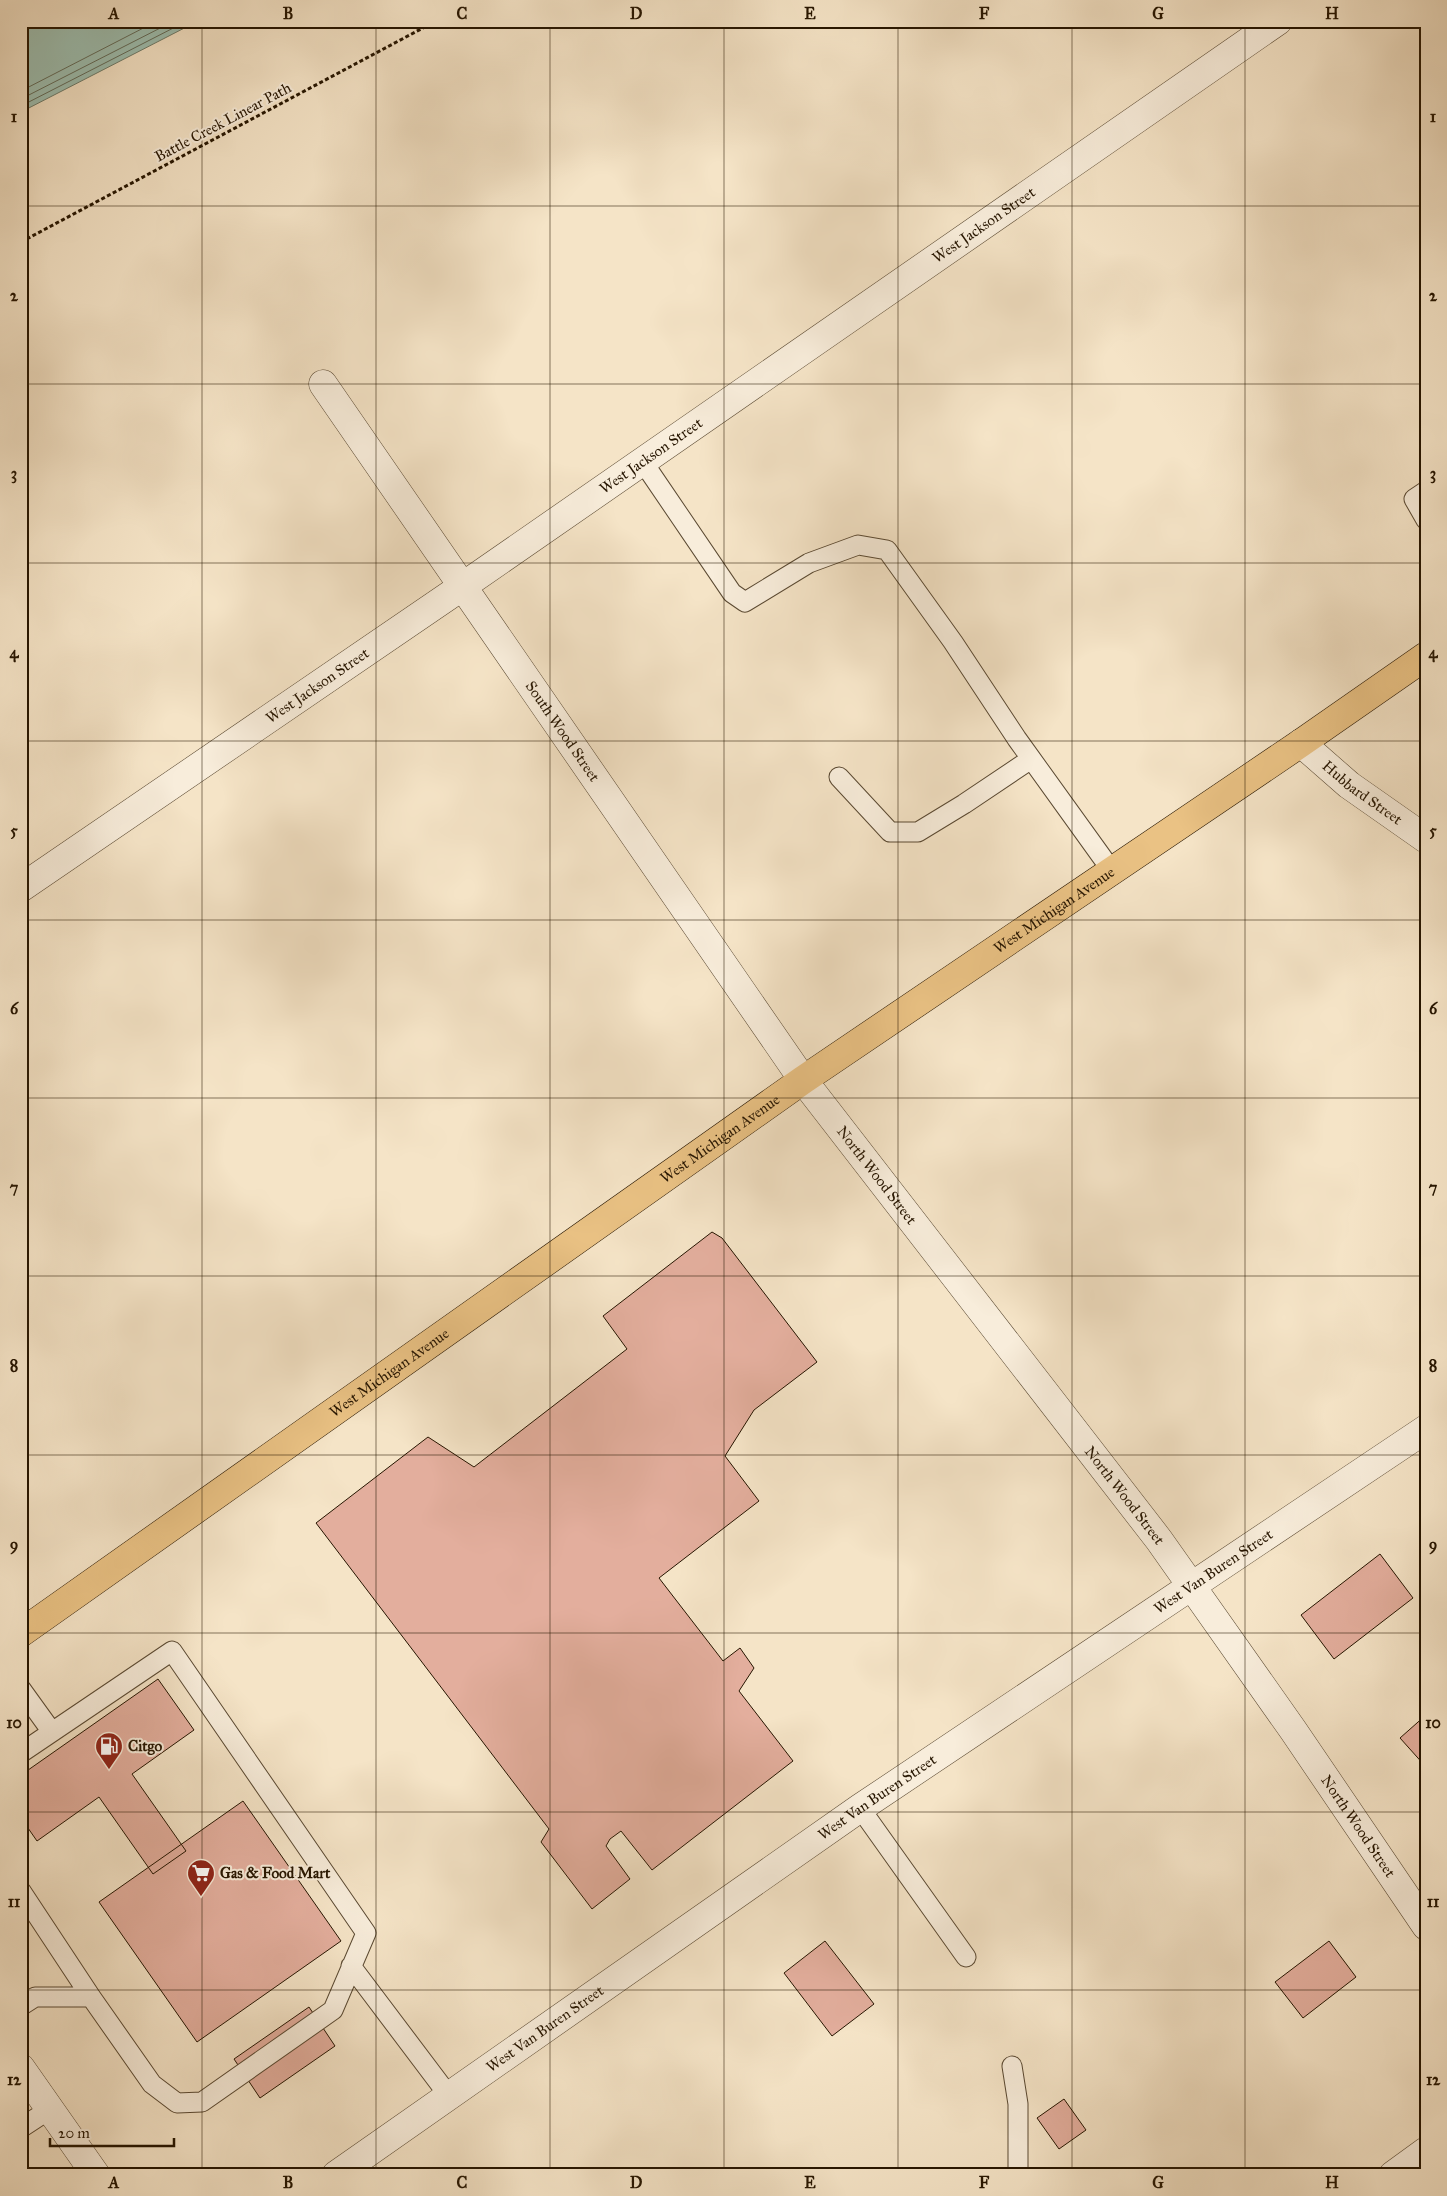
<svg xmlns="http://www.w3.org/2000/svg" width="1447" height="2196" viewBox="0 0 1447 2196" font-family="'IM FELL Great Primer',serif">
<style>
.water{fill:#9dbfb1;stroke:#6d7b6a}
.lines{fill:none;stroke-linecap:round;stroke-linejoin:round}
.shore{stroke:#626a58;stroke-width:1}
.building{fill:#e3ae9d;stroke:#261500}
.service-casing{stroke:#5a4932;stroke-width:21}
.minor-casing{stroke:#5a4932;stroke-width:29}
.tertiary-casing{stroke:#5a4932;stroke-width:29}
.trunk-casing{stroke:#261500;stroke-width:29}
.path{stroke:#261500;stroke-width:3;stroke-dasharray:4 2.5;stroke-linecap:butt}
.service{stroke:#f8eddb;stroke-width:19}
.minor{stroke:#f8eddb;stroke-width:28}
.tertiary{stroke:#f8eddb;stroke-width:28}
.trunk{stroke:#eac284;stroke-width:28}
.grid{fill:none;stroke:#261500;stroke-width:1;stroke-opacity:0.55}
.labels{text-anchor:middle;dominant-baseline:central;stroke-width:4;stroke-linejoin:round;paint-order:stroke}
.street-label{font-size:15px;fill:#261500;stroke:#f8eddb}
.poi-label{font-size:15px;font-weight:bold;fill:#261500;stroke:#f8eddb;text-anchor:start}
.neatline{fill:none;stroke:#261500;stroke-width:2}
.grid-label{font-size:16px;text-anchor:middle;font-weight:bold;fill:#261500}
</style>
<rect width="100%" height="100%" fill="#f5e4c7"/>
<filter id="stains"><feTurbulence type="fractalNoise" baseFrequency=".004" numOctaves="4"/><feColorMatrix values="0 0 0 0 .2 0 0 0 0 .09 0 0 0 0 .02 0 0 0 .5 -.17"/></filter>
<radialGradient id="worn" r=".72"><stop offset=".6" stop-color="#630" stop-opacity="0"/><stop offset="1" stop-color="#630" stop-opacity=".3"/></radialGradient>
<path class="water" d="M21,21H198L21,112Z"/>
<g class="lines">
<path class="shore" d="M21,91L157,21
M21,99L174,21
M21,106L187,21"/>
</g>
<path class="building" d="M712,1232L722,1238L817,1362L754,1410L725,1456L759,1501L659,1578L723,1661L740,1648L754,1668L739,1691L793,1761L652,1870L621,1831L610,1839L606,1846L630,1879L592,1909L541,1842L549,1829L316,1523L428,1437L474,1467L627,1349L603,1316Z
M1380,1554L1413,1598L1334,1659L1301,1615Z
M158,1679L194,1730L132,1774L186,1851L153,1874L99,1797L37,1841L21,1818V1775Z
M1426,1715V1767L1400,1738Z
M243,1801L341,1941L197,2042L99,1902Z
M825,1941L874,2004L832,2036L784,1973Z
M1329,1941L1356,1977L1303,2018L1275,1982Z
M309,2007L335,2046L260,2098L234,2059Z
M1064,2099L1086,2130L1059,2149L1037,2118Z"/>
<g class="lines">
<g class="service-casing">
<path id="service" d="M643,462L732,593L745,602L809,563L858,545L887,550L953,642L1017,739L1112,871
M1426,491L1414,499L1426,520
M839,777L890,832H918L964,804L1031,759
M21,1689L52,1732
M21,1753L172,1651L366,1933L333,2010L202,2102L177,2103L152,2084L91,1997L21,1891
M860,1808L966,1957
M351,1966L449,2096
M21,2006L35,1997H91
M1012,2066L1018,2104V2175
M21,2128L50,2109"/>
</g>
<g class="minor-casing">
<g id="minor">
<path id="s1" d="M323,384L803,1080L1159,1540L1293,1730L1426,1926"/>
<path d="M21,2068L96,2175"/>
<path id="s2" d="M336,2175L860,1808L1426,1429"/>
<path d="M1393,2175L1426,2151"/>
</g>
</g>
<g class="tertiary-casing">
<g id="tertiary">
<path id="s3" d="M1301,743L1349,785L1426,839"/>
<path id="s4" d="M21,888L463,586L1278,21"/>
</g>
</g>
<g class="trunk-casing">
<g id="trunk">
<path id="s5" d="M21,1633L803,1080L1301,743L1426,656"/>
</g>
</g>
<path class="path" d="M21,242L436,21
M21,2163L29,2175"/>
<use href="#service" class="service"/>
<use href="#minor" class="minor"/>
<use href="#tertiary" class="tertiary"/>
<use href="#trunk" class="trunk"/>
</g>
<path class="grid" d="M202,21V2175M376,21V2175M550,21V2175M724,21V2175M898,21V2175M1072,21V2175M1245,21V2175M21,206H1426M21,384H1426M21,563H1426M21,741H1426M21,920H1426M21,1098H1426M21,1276H1426M21,1455H1426M21,1633H1426M21,1812H1426M21,1990H1426"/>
<defs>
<g id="fuel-pin" transform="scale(1.4375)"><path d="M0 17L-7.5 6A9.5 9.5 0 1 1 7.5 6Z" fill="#8f2418" stroke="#f8eddb"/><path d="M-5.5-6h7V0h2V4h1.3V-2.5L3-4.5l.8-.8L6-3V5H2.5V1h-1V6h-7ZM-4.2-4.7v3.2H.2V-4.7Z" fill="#fff"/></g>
<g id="supermarket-pin" transform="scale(1.4375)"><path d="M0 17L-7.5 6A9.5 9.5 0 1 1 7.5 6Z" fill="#8f2418" stroke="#f8eddb"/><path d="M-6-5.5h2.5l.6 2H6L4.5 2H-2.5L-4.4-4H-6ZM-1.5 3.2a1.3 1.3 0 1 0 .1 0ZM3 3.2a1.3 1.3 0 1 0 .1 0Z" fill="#fff"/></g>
</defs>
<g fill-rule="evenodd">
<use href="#fuel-pin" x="109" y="1746"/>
<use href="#supermarket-pin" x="201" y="1873"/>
</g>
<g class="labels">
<g class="street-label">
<text transform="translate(223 122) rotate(-28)">Battle Creek Linear Path</text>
<text stroke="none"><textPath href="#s4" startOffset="1169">West Jackson Street</textPath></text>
<text stroke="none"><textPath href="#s4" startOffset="764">West Jackson Street</textPath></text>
<text stroke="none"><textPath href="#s4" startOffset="359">West Jackson Street</textPath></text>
<text stroke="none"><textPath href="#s1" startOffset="422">South Wood Street</textPath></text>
<text stroke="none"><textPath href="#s3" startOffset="79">Hubbard Street</textPath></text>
<text stroke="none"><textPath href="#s5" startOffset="1261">West Michigan Avenue</textPath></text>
<text stroke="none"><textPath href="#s5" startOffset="856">West Michigan Avenue</textPath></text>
<text stroke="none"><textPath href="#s1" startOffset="966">North Wood Street</textPath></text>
<text stroke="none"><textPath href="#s5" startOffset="451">West Michigan Avenue</textPath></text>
<text stroke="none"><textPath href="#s1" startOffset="1371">North Wood Street</textPath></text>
<text stroke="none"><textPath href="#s2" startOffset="1065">West Van Buren Street</textPath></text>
<text stroke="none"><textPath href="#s2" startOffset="660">West Van Buren Street</textPath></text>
<text stroke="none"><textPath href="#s1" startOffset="1776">North Wood Street</textPath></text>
<text stroke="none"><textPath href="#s2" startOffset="255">West Van Buren Street</textPath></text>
</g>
<g class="poi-label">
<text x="128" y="1746">Citgo</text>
<text x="220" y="1873">Gas &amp; Food Mart</text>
</g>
</g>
<rect width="1447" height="2196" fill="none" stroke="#f5e4c7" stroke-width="55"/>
<path d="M50 2138v8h124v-8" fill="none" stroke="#261500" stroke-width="2.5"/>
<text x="58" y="2138" font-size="15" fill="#261500" stroke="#f8eddb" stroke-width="4" paint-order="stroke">20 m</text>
<rect x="28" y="28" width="1392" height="2140" class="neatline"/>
<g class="grid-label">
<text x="114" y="19">A</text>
<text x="288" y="19">B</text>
<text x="462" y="19">C</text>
<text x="636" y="19">D</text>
<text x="810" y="19">E</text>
<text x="984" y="19">F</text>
<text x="1158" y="19">G</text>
<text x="1332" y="19">H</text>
<text x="14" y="122">1</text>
<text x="1433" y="122">1</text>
<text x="14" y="301">2</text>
<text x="1433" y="301">2</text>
<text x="14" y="479">3</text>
<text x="1433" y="479">3</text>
<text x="14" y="658">4</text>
<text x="1433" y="658">4</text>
<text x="14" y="836">5</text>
<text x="1433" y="836">5</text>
<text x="14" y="1014">6</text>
<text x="1433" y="1014">6</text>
<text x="14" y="1193">7</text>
<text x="1433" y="1193">7</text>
<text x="14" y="1371">8</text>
<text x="1433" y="1371">8</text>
<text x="14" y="1550">9</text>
<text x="1433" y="1550">9</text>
<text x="14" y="1728">10</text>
<text x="1433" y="1728">10</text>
<text x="14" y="1907">11</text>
<text x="1433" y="1907">11</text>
<text x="14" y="2085">12</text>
<text x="1433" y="2085">12</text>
<text x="114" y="2188">A</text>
<text x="288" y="2188">B</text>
<text x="462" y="2188">C</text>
<text x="636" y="2188">D</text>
<text x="810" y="2188">E</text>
<text x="984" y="2188">F</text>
<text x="1158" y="2188">G</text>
<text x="1332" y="2188">H</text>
</g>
<rect width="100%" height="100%" filter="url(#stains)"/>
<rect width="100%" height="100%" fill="url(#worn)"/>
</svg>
